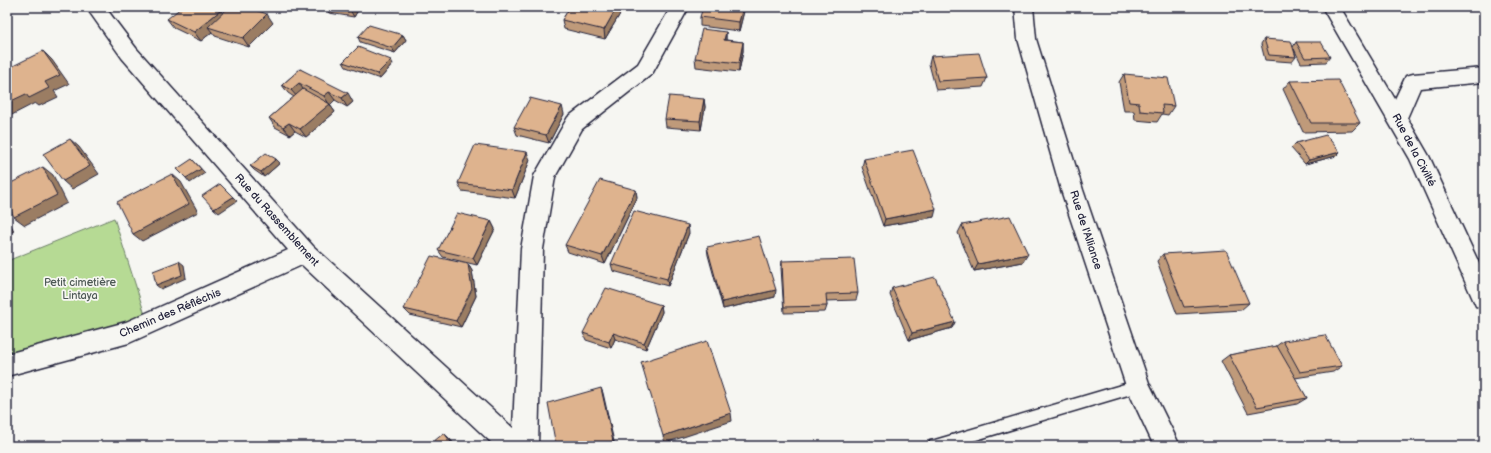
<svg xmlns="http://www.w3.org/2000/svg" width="1491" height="453" viewBox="0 0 1491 453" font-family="'Balsamiq Sans',sans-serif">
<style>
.green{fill:#b6da94;stroke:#6c7e68}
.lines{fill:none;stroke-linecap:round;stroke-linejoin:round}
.service-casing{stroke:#22223b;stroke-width:3}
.minor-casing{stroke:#22223b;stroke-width:3}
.service{fill:#f6f6f2;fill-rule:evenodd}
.minor{fill:#f6f6f2;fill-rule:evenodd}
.wall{fill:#bf9a7a;stroke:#22223b}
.shaded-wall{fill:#9b7d63;stroke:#22223b}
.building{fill:#deb38e;stroke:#22223b}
.labels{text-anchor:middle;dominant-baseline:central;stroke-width:3.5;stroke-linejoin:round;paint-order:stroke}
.street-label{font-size:11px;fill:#22223b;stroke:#f6f6f2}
.park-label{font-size:11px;fill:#4e5956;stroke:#f6f6f2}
</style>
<rect width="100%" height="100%" fill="#f6f6f2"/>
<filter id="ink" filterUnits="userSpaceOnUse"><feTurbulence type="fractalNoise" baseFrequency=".025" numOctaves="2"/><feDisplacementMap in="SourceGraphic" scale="8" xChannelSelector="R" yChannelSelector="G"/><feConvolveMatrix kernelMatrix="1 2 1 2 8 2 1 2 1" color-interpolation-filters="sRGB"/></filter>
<g filter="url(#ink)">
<path class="green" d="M114,218L148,324L7,363V261Z"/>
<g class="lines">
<g class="service-casing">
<path id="service" d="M1138,380L1142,382L1144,386L1142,390L1138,392L956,446H929L930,441L935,440Z"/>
</g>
<g class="minor-casing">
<path id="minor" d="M86,7H105L136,48L313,246L513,428L521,249L534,176L568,117L638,64L671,7H689L652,74L582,129L555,177L543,249L538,446H495L302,265L129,343L7,376V354L126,322L288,250L122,58Z
M1015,7H1033L1036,39L1083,190L1149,383L1180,446H1154L1126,386L1061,190L1018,39Z
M1322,7H1340L1395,99L1406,76L1413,74L1484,68V82L1420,88L1407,118L1429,156L1484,274V309L1476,306L1410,159Z"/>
</g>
<use href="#service" class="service"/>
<use href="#minor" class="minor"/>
</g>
<path class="wall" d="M325,7H360L354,17L329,13Z
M570,7H623V9L605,39L564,29L562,20Z
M221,10L223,13L273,23L249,47L215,36L212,32L201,41L174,28L167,19Z
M744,11L739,31L700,26V17Z
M726,32V40L743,42V51L739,72L696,67L695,58Z
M403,35L406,40L395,53L360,42L358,37Z
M1264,39L1293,47L1296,42L1330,57L1326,62L1301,63L1294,49L1296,57L1292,62L1265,60L1261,44Z
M931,56L987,78L983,87L936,90L929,64Z
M343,62L393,64L380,79L346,67Z
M300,69L353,102L347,107L335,100L330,105L335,112L306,137L295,131L290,135L275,127L269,118L294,97L288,93L282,85Z
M1124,74L1174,106L1168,115L1162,114L1157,122L1135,120L1134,111H1124L1119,82Z
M1290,81L1360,123L1352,131L1303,132L1283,89Z
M704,99L705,107L701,130L666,127L665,119Z
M564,114L549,143L517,135L514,127Z
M1296,143L1340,152L1336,156L1305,164L1291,148Z
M276,159L280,163L264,177L254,170L250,166Z
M864,159L934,217L883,226L862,167Z
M530,160L515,198L462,191L458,183Z
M636,190L637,198L605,264L568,252L565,245Z
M491,221L495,229L477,265L443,257L438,250Z
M962,225L1023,262L974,271L958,233Z
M689,233L668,286L613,271L611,264Z
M707,247L775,297L723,309L708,255Z
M1163,254L1249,303L1241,310L1177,314L1157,261Z
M782,261L858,293L856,300L826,301L827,306L825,312L784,313L781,268Z
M468,264L472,271L476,296L461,327L410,315L404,309Z
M892,288L955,322L952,328L909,340L890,295Z
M661,305L662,312L646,349L615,339L611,348L586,340L583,333Z
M1283,341L1342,366L1333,372L1295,378L1307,398L1297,404L1248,413L1221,361L1229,355L1275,347Z"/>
<path class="shaded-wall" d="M350,7H360L354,17L349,8Z
M617,7H623V9L605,39L604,30Z
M743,7H744V11L739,31V22Z
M221,10L228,19L208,27L212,32L201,41L194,32Z
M267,14L273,23L249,47L243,38Z
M726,32V41L724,40Z
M403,35L406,40L395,53L392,48Z
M743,42V51L739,72V63Z
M43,51L52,60L69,84L54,91L58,97L39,106L35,103L8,117L7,116V103Z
M391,60L393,64L380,79L377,74Z
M299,83L305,92L298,98L291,90Z
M329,92L335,100L330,105L335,112L306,137L300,129L329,104L324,96Z
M348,93L353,102L347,107L342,98Z
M704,99L705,107L701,130L700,121Z
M562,106L564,114L549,143L546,135Z
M289,123L295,131L290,135L283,127Z
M70,139L79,147L99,174L72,189L63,181Z
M527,152L530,160L515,198L512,190Z
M1340,152L1336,156L1305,164L1309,160Z
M192,159L205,173L190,183L186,178Z
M276,159L280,163L264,177L261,172Z
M43,167L53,175L67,203L25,225L14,217Z
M172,174L181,182L198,212L142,241L133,234Z
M636,190L637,198L605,264L602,256Z
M233,197L237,201L219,213L214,209Z
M936,209L934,217L883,226L885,219Z
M7,217L14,231L7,235Z
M491,221L495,229L477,265L473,258Z
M688,225L689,233L668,286L667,279Z
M1028,254L1023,262L974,271L978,264Z
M179,261L184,265L186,278L161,289L156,285Z
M468,264L472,271L476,296L461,327L456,321Z
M776,290L775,297L723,309L722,302Z
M661,305L662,312L646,349L644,343Z
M955,322L952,328L909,340L912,333Z
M613,333L615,339L611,348L609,342Z
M601,388L603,393L615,446H614Z
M731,413L732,421L665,443L663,436Z
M444,433L450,439L456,446H454Z"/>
<path class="building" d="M182,7H215L221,10L194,32L167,19Z
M229,7H246L267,14L243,38L208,27Z
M570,7H617L604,30L562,20Z
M703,7H743L739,22L700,17Z
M369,25L403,35L392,48L358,37Z
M702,29L726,32L724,40L743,42L739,63L695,58Z
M1264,39L1291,41L1296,57L1269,55Z
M1296,42H1321L1330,57L1305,58Z
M358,47L391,60L377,74L343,62Z
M43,51L60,75L45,82L49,88L29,98L26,94L7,103V69Z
M979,53L987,78L938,81L931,56Z
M300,69L348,93L342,98L329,92L324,96L299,83L291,90L282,85Z
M1124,74L1168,78L1174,106L1162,105L1163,113L1140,111L1139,103L1129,102Z
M1338,80L1360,123H1311L1290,81Z
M303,89L330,104L300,129L289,123L283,127L269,118Z
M669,96L704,99L700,121L665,119Z
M530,98L562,106L546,135L514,127Z
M1326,135L1340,152L1309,160L1296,143Z
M70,139L90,166L63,181L43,154Z
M475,145L527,152L512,190L458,183Z
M913,150L936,209L885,219L864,159Z
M266,153L276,159L261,172L250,166Z
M192,159L201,169L186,178L177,169Z
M43,167L57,195L14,217L7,202V185Z
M172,174L189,204L133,234L117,202Z
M600,180L636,190L602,256L565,245Z
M220,184L233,197L214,209L202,196Z
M634,211L688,225L667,279L611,264Z
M457,213L491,221L473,258L438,250Z
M1010,216L1028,254L978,264L962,225Z
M759,236L776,290L722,302L707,247Z
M1226,250L1249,303L1184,307L1163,254Z
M431,256L468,264L472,289L456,321L404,309Z
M854,259L858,293L826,294L827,306L784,307L782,261Z
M179,261L182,275L156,285L153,271Z
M935,277L955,322L912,333L892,288Z
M606,288L661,305L644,343L613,333L609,342L583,333Z
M1325,335L1342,366L1300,372L1283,341Z
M707,341L731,413L663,436L641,362Z
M1277,346L1307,398L1257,407L1229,355Z
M601,388L614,446H556L548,403Z
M444,433L454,446H428Z"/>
</g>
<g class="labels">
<g class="street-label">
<text transform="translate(1414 150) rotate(62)">Rue de la Civilté</text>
<text transform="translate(277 220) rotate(48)">Rue du Rassemblement</text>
<text transform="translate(1086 230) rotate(72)">Rue de l'Alliance</text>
<text transform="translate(170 313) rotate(-23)">Chemin des Réfléchis</text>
</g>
<g class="park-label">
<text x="80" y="282">Petit cimetière<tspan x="80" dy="13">Lintaya</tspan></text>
</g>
</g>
<rect width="1491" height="453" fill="none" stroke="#f6f6f2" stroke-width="24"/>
<rect x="12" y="12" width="1467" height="429" fill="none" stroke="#22223b" stroke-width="1.5" filter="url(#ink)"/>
</svg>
